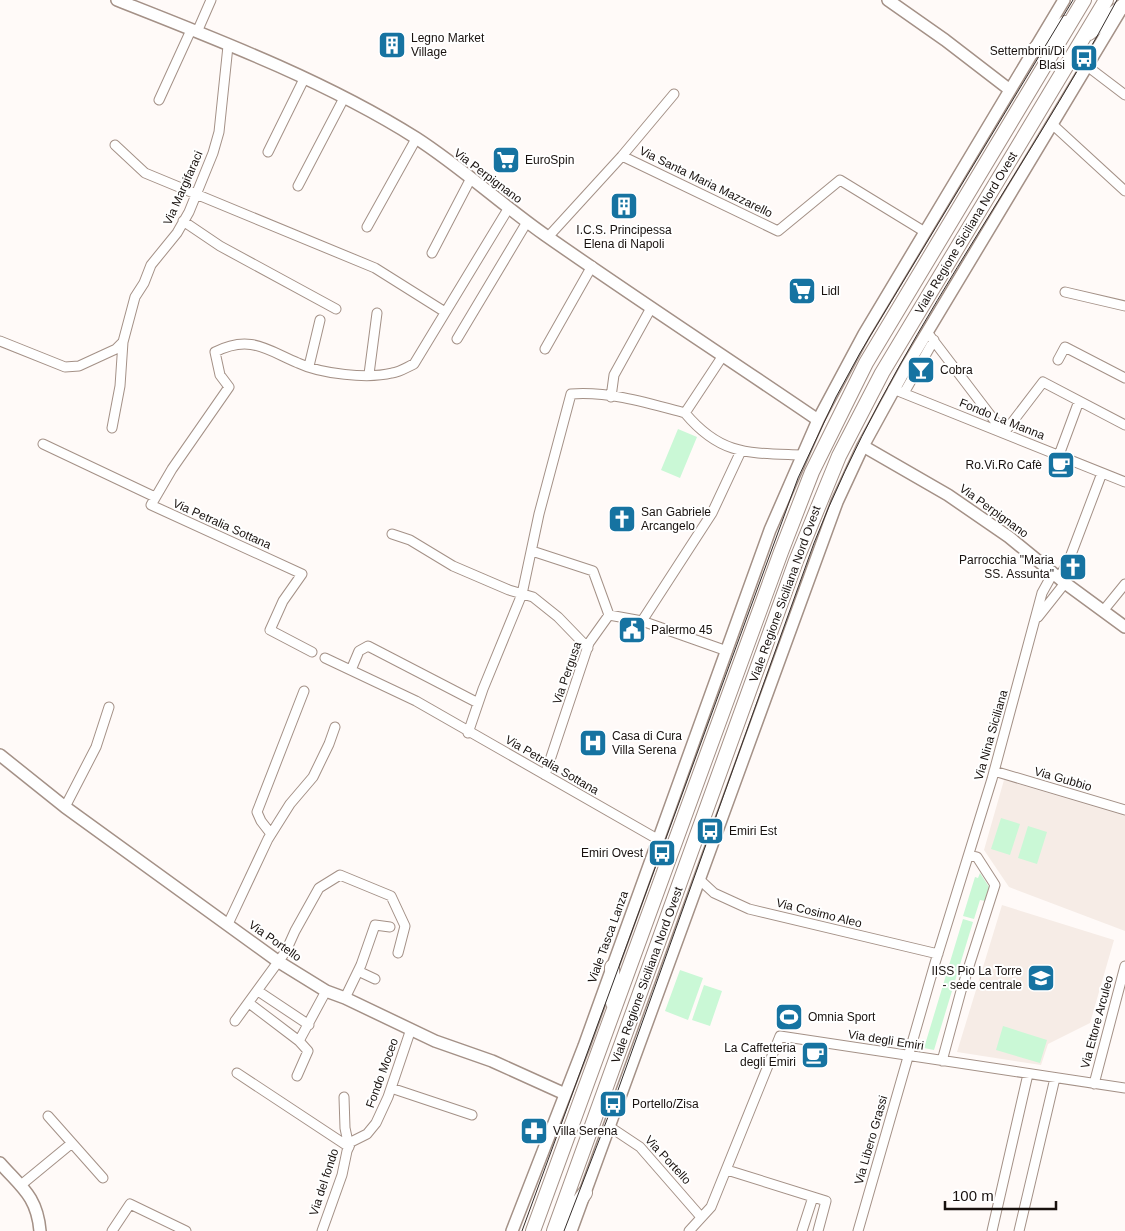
<svg xmlns="http://www.w3.org/2000/svg" width="1125" height="1231" viewBox="0 0 1125 1231" font-family="Arial,sans-serif">
<style>
.built{fill:#f6ece6}
.green{fill:#caf8d6}
.lines{fill:none;stroke-linecap:round;stroke-linejoin:round}
.minor-casing{stroke:#a49187;stroke-width:11}
.tertiary-casing{stroke:#a49187;stroke-width:14}
.primary-casing{stroke:#a49187;stroke-width:16}
.minor{stroke:#fff;stroke-width:9}
.tertiary{stroke:#fff;stroke-width:11}
.primary{stroke:#fff;stroke-width:14}
.tram{stroke:#352e2b;stroke-width:1}
.labels{text-anchor:middle;dominant-baseline:central;stroke-width:4;stroke-linejoin:round;paint-order:stroke}
.poi-label{font-size:12px;fill:#18110e;stroke:#fff;text-anchor:start}
.street-label{font-size:12px;fill:#18110e;stroke:#fff}
</style>
<rect width="100%" height="100%" fill="#fffaf8"/>
<path class="built" d="M1004,780L1125,816V931L1009,887L984,850Z
M1002,905L1114,940L1090,1023L1048,1044L1041,1065L957,1052Z"/>
<path class="green" d="M678,429L697,437L680,478L661,470Z
M1001,818L1020,824L1010,855L991,849Z
M1028,826L1047,832L1037,864L1018,858Z
M980,873L989,887L985,901L980,900L974,919L963,916L975,877L978,878Z
M963,919L973,922L934,1050L924,1048Z
M680,970L703,978L688,1020L665,1011Z
M704,985L722,991L710,1026L692,1020Z
M1003,1026L1047,1040L1040,1063L996,1050Z"/>
<g class="lines">
<g class="minor-casing">
<path id="minor" d="M197,32L211,0
M1087,66L1125,95
M159,100L191,30
M1052,124L1125,191
M115,145L145,173L375,268L445,312
M268,152L304,79
M622,156L778,231L840,180L925,232
M298,186L344,98
M183,221L220,246L336,309
M367,227L416,139
M548,237L622,156L674,94
M432,253L470,180
M1065,292L1125,306
M927,332L1004,433L1043,382L1125,425
M457,339L527,222
M0,341L65,367L79,366L116,349L123,342L135,297L144,283L151,265L177,233L189,212L213,153L219,132L228,46
M545,349L592,266
M722,357L685,413C721,456 749,453 801,455
M1058,360L1065,347L1125,378
M309,366L320,320
M369,374L377,313
M893,389L1125,482
M904,393L934,340
M611,397L614,375L651,308
M112,428L120,386L123,342
M43,444L155,497
M1059,455L1079,401
M392,534L410,540L453,566L509,590L533,597L558,617L588,648
M532,551L593,571L609,615
M1059,578L1069,560L1102,473
M1103,611L1125,584
M1038,617L1065,583
M642,621L712,513L741,451
M312,652L270,630L283,601L302,574L151,505L172,469L229,387L220,375L215,352C250,334 267,350 298,363C321,374 368,379 392,373C400,372 407,367 414,364L508,209
M325,658L416,701L659,840
M351,670L359,651L368,646L478,703
M468,733L483,689L522,594L539,514L571,394C609,391 648,403 685,413
M994,771L1125,810
M545,775L589,643L609,615L642,621L727,651
M65,807L96,747L109,707
M271,834L261,821L257,812L304,691
M700,880L714,893L749,909L938,954
M228,924L268,839L290,804L313,777L329,744L335,727
M358,971L375,979
M258,991L309,1025
M345,998L361,965L375,925L390,927
M249,1003L299,1041
M235,1021L286,951L295,931L319,888L340,875L391,896L405,926L398,953
M942,1061L961,991L995,885L977,857L969,855
M237,1073L349,1147
M297,1076L308,1051L299,1041L326,991
M1094,1084L1125,966
M391,1088L472,1115
M344,1097L345,1128L349,1147
M48,1116L103,1178
M610,1127L640,1147L701,1217
M727,1170L826,1201L818,1231
M21,1185L72,1143
M112,1231L130,1204L186,1231
M322,1231L342,1175L347,1151L351,1142L367,1134L376,1123L388,1097L411,1029
M689,1231L711,1207L780,1036L1125,1088
M802,1231L813,1197
M858,1231L935,963L992,779L1042,593L1053,573
M992,1231L1028,1074
M1019,1231L1055,1078"/>
</g>
<g class="tertiary-casing">
<path id="tertiary" d="M117,0C216,39 326,81 416,138C461,167 501,204 545,235C635,298 727,358 818,420
M888,0L945,40L1010,90
M863,446L948,495L1009,537L1065,583L1125,627
M0,755L65,807L279,962L326,991L345,998L435,1041L492,1061L565,1094
M0,1163C21,1187 37,1196 40,1231
M512,1231L584,1046L770,530L818,420L864,334L1064,0
M571,1231L837,502L863,446L908,364L1120,11"/>
</g>
<g class="primary-casing">
<path id="primary" d="M1089,33L1123,6
M1032,52L1065,23
M612,967L613,1003
M560,1228L585,1193
M533,1231L781,552L812,472L866,363L1084,0
M554,1231L796,561L839,456L882,373L1106,0"/>
</g>
<use href="#minor" class="minor"/>
<use href="#tertiary" class="tertiary"/>
<use href="#primary" class="primary"/>
<path class="tram" d="M522,1231L798,478L836,397L860,353L1073,0
M564,1231L613,1104L814,543C890,349 1019,183 1117,0"/>
</g>
<defs>
<g id="building-square" transform="scale(1.4375)"><rect x="-9" y="-9" width="18" height="18" rx="4" fill="#1673a1" stroke="#fff"/><path d="M-4-6H4V6H1V3H-1V6H-4ZM-2.5-4.3h1.7v1.8h-1.7ZM.8-4.3h1.7v1.8H.8ZM-2.5-1h1.7V.8h-1.7ZM.8-1h1.7V.8H.8Z" fill="#fff"/></g>
<g id="bus-square" transform="scale(1.4375)"><rect x="-9" y="-9" width="18" height="18" rx="4" fill="#1673a1" stroke="#fff"/><path d="M-5-6H5V4H4V6H2V4H-2V6H-4V4H-5ZM-3.5-4V0h7V-4ZM-3.5 1.2v1.5H-2V1.2ZM2 1.2v1.5H3.5V1.2Z" fill="#fff"/></g>
<g id="supermarket-square" transform="scale(1.4375)"><rect x="-9" y="-9" width="18" height="18" rx="4" fill="#1673a1" stroke="#fff"/><path d="M-6-5.5h2.5l.6 2H6L4.5 2H-2.5L-4.4-4H-6ZM-1.5 3.2a1.3 1.3 0 1 0 .1 0ZM3 3.2a1.3 1.3 0 1 0 .1 0Z" fill="#fff"/></g>
<g id="bar-square" transform="scale(1.4375)"><rect x="-9" y="-9" width="18" height="18" rx="4" fill="#1673a1" stroke="#fff"/><path d="M-6-5H6L.8 .8V4.5H3.5V6h-7V4.5H-.8V.8Z" fill="#fff"/></g>
<g id="cafe-square" transform="scale(1.4375)"><rect x="-9" y="-9" width="18" height="18" rx="4" fill="#1673a1" stroke="#fff"/><path d="M-5.5-4.5H6V0H3Q3 3.5 0 3.5H-2.5Q-5.5 3.5-5.5 0ZM3-3.2v2h1.7v-2ZM-6 4.5H4V6H-6Z" fill="#fff"/></g>
<g id="church-square" transform="scale(1.4375)"><rect x="-9" y="-9" width="18" height="18" rx="4" fill="#1673a1" stroke="#fff"/><path d="M-1.2-6h2.4v3.5h3.3v2.4h-3.3V6h-2.4V-.1h-3.3v-2.4h3.3Z" fill="#fff"/></g>
<g id="civic-square" transform="scale(1.4375)"><rect x="-9" y="-9" width="18" height="18" rx="4" fill="#1673a1" stroke="#fff"/><path d="M-.6-6.5H3V-4.5H.6V-3L4-1V1h2V6H-6V1h2V-1L-.6-3ZM-1.2 2.5V6h2.4V2.5Z" fill="#fff"/></g>
<g id="hospital-square" transform="scale(1.4375)"><rect x="-9" y="-9" width="18" height="18" rx="4" fill="#1673a1" stroke="#fff"/><path d="M-5-5h3v3.5h4V-5h3V5h-3V1.5h-4V5h-3Z" fill="#fff"/></g>
<g id="school-square" transform="scale(1.4375)"><rect x="-9" y="-9" width="18" height="18" rx="4" fill="#1673a1" stroke="#fff"/><path d="M0-5L7-2L0 1L-7-2ZM-4 1L0 2.5L4 1V4Q0 6-4 4Z" fill="#fff"/></g>
<g id="stadium-square" transform="scale(1.4375)"><rect x="-9" y="-9" width="18" height="18" rx="4" fill="#1673a1" stroke="#fff"/><path d="M0-5a6.5 5 0 1 0 0 10a6.5 5 0 1 0 0-10ZM-3.5-1.8h7v3.6h-7Z" fill="#fff"/></g>
<g id="pharmacy-square" transform="scale(1.4375)"><rect x="-9" y="-9" width="18" height="18" rx="4" fill="#1673a1" stroke="#fff"/><path d="M-2-6h4v4h4v4h-4v4h-4v-4h-4v-4h4Z" fill="#fff"/></g>
</defs>
<g fill-rule="evenodd">
<use href="#building-square" x="392" y="45"/>
<use href="#bus-square" x="1084" y="58"/>
<use href="#supermarket-square" x="506" y="160"/>
<use href="#building-square" x="624" y="206"/>
<use href="#supermarket-square" x="802" y="291"/>
<use href="#bar-square" x="921" y="370"/>
<use href="#cafe-square" x="1061" y="465"/>
<use href="#church-square" x="622" y="519"/>
<use href="#church-square" x="1073" y="567"/>
<use href="#civic-square" x="632" y="630"/>
<use href="#hospital-square" x="593" y="743"/>
<use href="#bus-square" x="710" y="831"/>
<use href="#bus-square" x="662" y="853"/>
<use href="#school-square" x="1041" y="978"/>
<use href="#stadium-square" x="789" y="1017"/>
<use href="#cafe-square" x="815" y="1055"/>
<use href="#bus-square" x="613" y="1104"/>
<use href="#pharmacy-square" x="534" y="1131"/>
</g>
<g class="labels">
<g class="poi-label">
<text x="411" y="38">Legno Market<tspan x="411" dy="14">Village</tspan></text>
<text x="1065" y="51" text-anchor="end">Settembrini/Di<tspan x="1065" dy="14">Blasi</tspan></text>
<text x="525" y="160">EuroSpin</text>
<text x="624" y="230" text-anchor="middle">I.C.S. Principessa<tspan x="624" dy="14">Elena di Napoli</tspan></text>
<text x="821" y="291">Lidl</text>
<text x="940" y="370">Cobra</text>
<text x="1042" y="465" text-anchor="end">Ro.Vi.Ro Cafè</text>
<text x="641" y="512">San Gabriele<tspan x="641" dy="14">Arcangelo</tspan></text>
<text x="1054" y="560" text-anchor="end">Parrocchia "Maria<tspan x="1054" dy="14">SS. Assunta"</tspan></text>
<text x="651" y="630">Palermo 45</text>
<text x="612" y="736">Casa di Cura<tspan x="612" dy="14">Villa Serena</tspan></text>
<text x="729" y="831">Emiri Est</text>
<text x="643" y="853" text-anchor="end">Emiri Ovest</text>
<text x="1022" y="971" text-anchor="end">IISS Pio La Torre<tspan x="1022" dy="14">- sede centrale</tspan></text>
<text x="808" y="1017">Omnia Sport</text>
<text x="796" y="1048" text-anchor="end">La Caffetteria<tspan x="796" dy="14">degli Emiri</tspan></text>
<text x="632" y="1104">Portello/Zisa</text>
<text x="553" y="1131">Villa Serena</text>
</g>
<g class="street-label">
<text transform="translate(488 176) rotate(37)">Via Perpignano</text>
<text transform="translate(706 182) rotate(26)">Via Santa Maria Mazzarello</text>
<text transform="translate(183 188) rotate(-66)">Via Margifaraci</text>
<text transform="translate(966 233) rotate(-59)">Viale Regione Siciliana Nord Ovest</text>
<text transform="translate(1002 419) rotate(22)">Fondo La Manna</text>
<text transform="translate(994 511) rotate(36)">Via Perpignano</text>
<text transform="translate(222 524) rotate(24)">Via Petralia Sottana</text>
<text transform="translate(785 594) rotate(-70)">Viale Regione Siciliana Nord Ovest</text>
<text transform="translate(567 673) rotate(-71)">Via Pergusa</text>
<text transform="translate(991 735) rotate(-74)">Via Nina Siciliana</text>
<text transform="translate(552 765) rotate(30)">Via Petralia Sottana</text>
<text transform="translate(1063 779) rotate(16)">Via Gubbio</text>
<text transform="translate(819 913) rotate(14)">Via Cosimo Aleo</text>
<text transform="translate(608 937) rotate(-70)">Viale Tasca Lanza</text>
<text transform="translate(275 941) rotate(35)">Via Portello</text>
<text transform="translate(647 975) rotate(-70)">Viale Regione Siciliana Nord Ovest</text>
<text transform="translate(1097 1022) rotate(-75)">Via Ettore Arculeo</text>
<text transform="translate(886 1040) rotate(9)">Via degli Emiri</text>
<text transform="translate(382 1073) rotate(-70)">Fondo Moceo</text>
<text transform="translate(871 1140) rotate(-74)">Via Libero Grassi</text>
<text transform="translate(668 1160) rotate(47)">Via Portello</text>
<text transform="translate(324 1182) rotate(-72)">Via del fondo</text>
</g>
</g>
<path d="M945 1201v8h111v-8" fill="none" stroke="#18110e" stroke-width="2.5"/>
<text x="952" y="1201" font-size="15" fill="#18110e" stroke="#ffffff" stroke-width="4" paint-order="stroke">100 m</text>
</svg>
